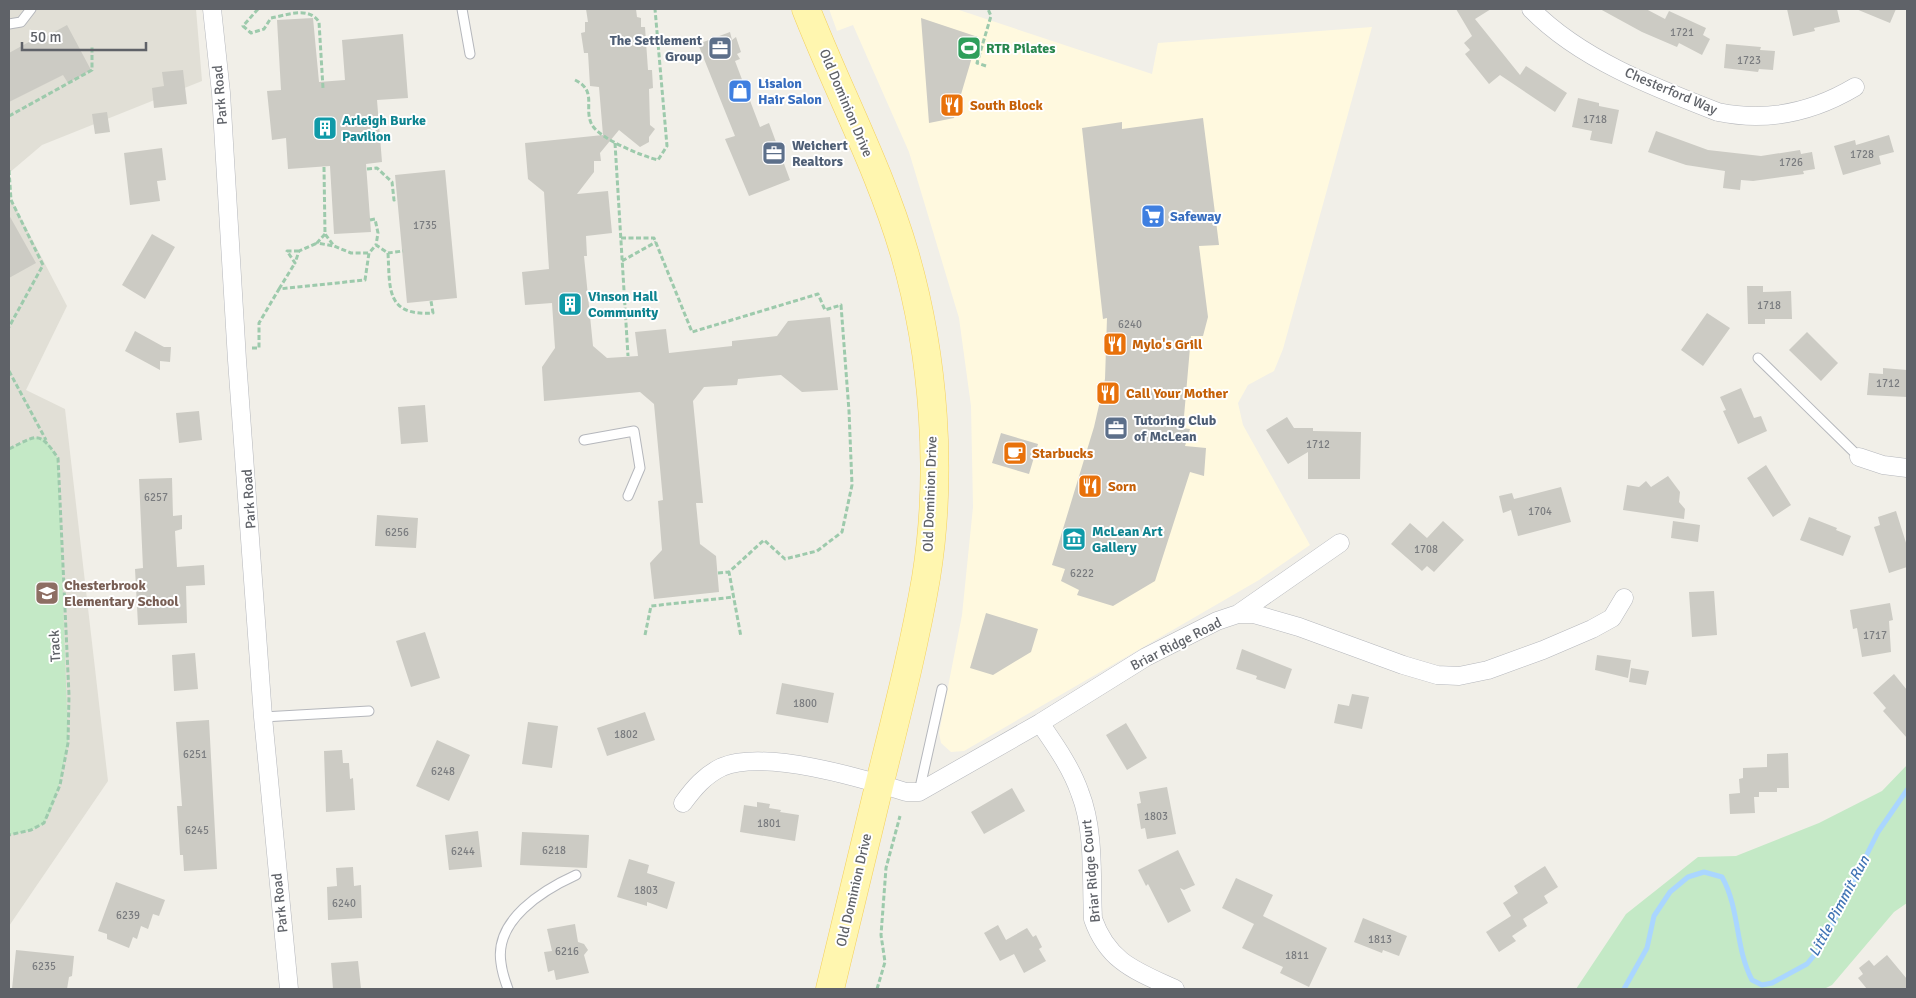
<svg xmlns="http://www.w3.org/2000/svg" width="1916" height="998" viewBox="0 0 1916 998" font-family="Signika,sans-serif">
<style>
.commercial{fill:#fff9df}
.education{fill:#e1dfd6}
.green{fill:#c4e9c6}
.lines{fill:none;stroke-linecap:round;stroke-linejoin:round}
.stream{stroke:#aad6ff;stroke-width:5}
.building{fill:#cccbc4}
.lane-casing{stroke:#b5b7bc;stroke-width:11}
.street-casing{stroke:#b5b7bc;stroke-width:19}
.primary-casing{stroke:#f5d15d;stroke-width:29}
.path{stroke:#9dcaac;stroke-width:3;stroke-dasharray:5 2.5;stroke-linecap:butt}
.lane{stroke:#fff;stroke-width:9}
.street{stroke:#fff;stroke-width:18}
.primary{stroke:#fff6af;stroke-width:28}
.labels{text-anchor:middle;dominant-baseline:central;stroke-width:4;stroke-linejoin:round;paint-order:stroke}
.number-label{font-size:11px;fill:#7a7c7f}
.service-label{font-size:14px;font-weight:bold;fill:#4e5e75;stroke:#fff;text-anchor:start}
.leisure-label{font-size:14px;font-weight:bold;fill:#27864d;stroke:#fff;text-anchor:start}
.shop-label{font-size:14px;font-weight:bold;fill:#366cbe;stroke:#fff;text-anchor:start}
.street-label{font-size:14px;fill:#5f6268;stroke:#fff}
.food-label{font-size:14px;font-weight:bold;fill:#c56008;stroke:#fff;text-anchor:start}
.culture-label{font-size:14px;font-weight:bold;fill:#0d838f;stroke:#fff;text-anchor:start}
.education-label{font-size:14px;font-weight:bold;fill:#785e54;stroke:#fff;text-anchor:start}
.water-label{font-size:15px;font-style:italic;fill:#4275b5;stroke:#fff}
</style>
<rect width="100%" height="100%" fill="#f1efe8"/>
<path class="commercial" d="M829,9H956L1152,74L1158,43L1372,27L1283,349L1274,371L1248,385L1238,403L1243,425L1310,545L1259,580L964,751L951,752L941,743L939,733L962,615L973,507L971,406L959,318L909,152L853,25L837,31Z"/>
<path class="education" d="M9,9H196L202,81L42,145L9,173Z
M9,195L67,306L26,390L65,409L108,781L9,926Z"/>
<path class="green" d="M39,437L46,440L58,458L68,741C65,758 55,815 42,825C32,831 20,833 9,835V449L31,438Z
M1907,765V903L1894,912L1832,985L1824,989H1576L1626,914L1698,857L1736,856L1819,823L1882,791Z"/>
<g class="lines">
<path class="stream" d="M1624,989L1647,948L1654,916L1670,892L1688,877L1704,872L1722,877C1740,909 1735,948 1752,980L1762,985L1772,983L1807,964L1821,947L1878,832L1907,790"/>
</g>
<path class="building" d="M586,9H636L637,17L641,18V27H645L648,70H652L653,88L649,89L650,125L655,129L649,137V142L640,147L619,130L600,153L601,161H594V172L577,194L608,191L612,233L586,236L587,256H584L593,346L607,358L638,356L635,332L666,329L669,353L732,346V341L777,336L788,321L830,317L838,390L802,392L781,375L738,379L737,385L704,387L693,401L703,503H696L700,544L716,556L719,592L654,599L650,563L662,550L658,501L663,500L654,404L640,392L544,401L542,367L555,348L552,303L525,305L522,272L549,269L544,192L528,179L525,143L603,135L599,87L590,86L588,53H584L581,33L585,32V22H588Z
M1456,9H1491L1475,19L1520,75L1526,66L1567,93L1555,112L1500,75L1489,84L1465,54L1470,50L1464,43L1472,36Z
M1600,9H1646L1665,19L1669,11L1706,28L1703,35L1710,39L1702,55L1679,43L1677,47L1642,32Z
M1787,9H1837L1840,22L1814,28L1815,31L1793,36Z
M1856,9H1896L1890,23Z
M313,18L319,82L345,80L342,40L403,34L408,98L377,100L382,162L366,164L371,232L334,234L330,166L288,169L286,138L272,140L267,91L281,90L277,20Z
M921,18L978,37L954,118L929,123Z
M67,25L91,70L68,83L63,75L9,102V53L36,38L38,41Z
M730,32L732,40L736,37L741,52L737,54L740,59L735,61L760,127L769,123L790,180L749,196L725,139L735,136L698,44Z
M1726,44L1761,47L1760,50L1775,51L1773,70L1759,69L1758,72L1724,68Z
M183,70L187,104L154,108L152,88L164,86L162,72Z
M1578,98L1599,103V106L1619,110L1612,144L1590,140L1592,131L1572,127Z
M107,112L110,132L95,134L92,114Z
M1203,118L1219,245L1199,246L1208,317L1203,336H1191L1183,428L1190,429L1185,446L1206,448L1204,476L1190,472L1155,581L1113,606L1077,595L1079,590L1061,581L1065,569L1052,565L1094,427L1105,379L1107,318L1103,319L1082,128L1122,122V129Z
M1656,131L1708,150L1761,156L1800,150L1801,154L1812,152L1815,169L1803,171L1804,174L1753,181L1741,180L1740,190L1723,188L1725,171L1686,165L1648,152Z
M1889,135L1894,152L1879,156L1881,164L1843,175L1834,146L1855,140L1856,145Z
M162,148L166,180L157,181L160,201L130,205L124,153Z
M445,170L457,298L407,303L395,175Z
M9,215L36,263L9,278Z
M152,234L175,247L145,299L122,285Z
M1747,286H1763V292L1791,291L1792,319H1765V324H1748Z
M1707,313L1730,328L1703,366L1681,350Z
M135,331L164,347H171L170,362L160,361V370L125,351Z
M1807,332L1838,363L1821,381L1789,350Z
M1883,368L1907,370V397L1867,395L1869,373L1883,374Z
M1741,388L1754,418L1761,416L1767,431L1738,444L1723,411L1726,410L1720,397Z
M425,405L428,442L401,444L398,407Z
M199,411L202,440L179,443L176,413Z
M1287,417L1294,428H1313V431L1361,432L1360,479H1308V452L1288,464L1266,430Z
M1001,433L1038,444L1029,474L992,463Z
M1766,465L1791,505L1773,517L1747,478Z
M1668,476L1680,492L1679,502L1685,509L1684,519L1623,510L1627,485L1639,487L1646,481L1651,487Z
M172,478L173,516L182,515V529L175,531L177,567L204,565L205,585L186,586L187,623L138,625L135,569L143,568L139,479Z
M1561,487L1571,522L1518,536L1511,510L1503,513L1499,496L1512,493L1514,499Z
M1896,511L1907,546V567L1889,573L1874,527L1880,525L1878,517Z
M377,515L418,518L416,548L375,546Z
M1809,517L1837,528L1836,530L1851,536L1843,556L1800,540Z
M1443,521L1464,540L1434,572L1427,566L1422,571L1391,544L1410,523L1427,538Z
M1673,521L1700,525L1698,542L1671,538Z
M1714,591L1717,635L1692,637L1689,592Z
M1890,603L1893,620L1889,621L1891,652L1862,657L1857,628L1853,629L1850,610Z
M986,613L1038,629L1031,652L993,675L970,668Z
M425,632L440,678L411,687L396,641Z
M1242,649L1292,669L1285,689L1256,679L1257,676L1236,669Z
M195,653L198,689L174,691L172,655Z
M1597,655L1631,660L1628,678L1595,670Z
M1631,668L1649,671L1646,685L1629,682Z
M1894,674L1907,690V738L1883,711L1886,708L1873,693Z
M782,683L834,693L828,723L776,714Z
M1352,694L1369,697L1362,729L1334,723L1338,704L1349,706Z
M645,712L655,740L607,756L597,728Z
M209,720L217,869L184,871L183,855H180L177,806H182L176,722Z
M528,722L558,726L552,768L522,764Z
M1126,723L1147,758L1127,770L1106,735Z
M437,740L470,755L449,801L416,786Z
M342,750L343,763H349L350,779L353,778L355,810L326,812L324,751Z
M1788,753L1789,788H1777V792H1759V797H1754L1755,813L1730,814L1729,794L1740,793L1739,779L1743,778V768L1767,767V754Z
M1167,787L1176,834L1147,839L1145,828L1141,829L1137,804L1141,803L1139,792Z
M1012,788L1025,811L984,834L971,812Z
M757,802L770,804L769,808L781,810L780,812L799,815L795,841L740,832L744,805L757,807Z
M478,831L482,867L449,870L445,835Z
M522,832L589,835L587,868L520,865Z
M1178,850L1195,885L1184,890L1180,888L1191,911L1168,923L1148,884L1146,886L1138,870Z
M629,859L649,865L647,873L675,882L667,909L647,902V906L617,897Z
M1545,866L1558,887L1544,896L1548,903L1523,919L1527,926L1512,936L1516,941L1499,952L1486,932L1511,916L1503,903L1518,893L1514,886Z
M353,867L354,886L361,885L362,918L328,920L327,887L337,886L336,868Z
M1236,878L1273,895L1263,916L1327,948L1309,987L1280,973L1283,967L1242,948L1254,924L1222,908Z
M116,882L165,900L159,916L153,914L148,929L141,926L137,939L133,937L129,948L107,939V934L98,931Z
M1363,918L1407,936L1399,956L1383,950L1382,953L1354,942Z
M575,924L578,942L584,944L588,950L584,955L589,973L556,980L554,970L548,972L544,952L552,951L547,929Z
M998,925L1006,940L1027,928L1033,937L1036,935L1042,947L1039,949L1046,961L1024,973L1014,954L1000,961L984,933Z
M16,950L74,956L72,976L69,977L67,989H12Z
M1887,955L1907,979V989H1867L1858,978L1863,974L1859,968L1869,960L1874,966Z
M358,961L361,989H333L331,963Z"/>
<g class="lines">
<g class="lane-casing">
<path id="lane" d="M462,9L470,54
M9,24L21,22L31,9
M1758,358L1859,457
M584,440L634,431L640,468L628,496
M263,717L369,711
M919,792L942,689
M508,989C505,981 502,972 501,963C494,920 543,890 576,875"/>
</g>
<g class="street-casing">
<path id="street" d="M212,9L221,93L237,360L263,717L289,989
M1531,9C1580,59 1653,87 1718,112C1766,122 1813,112 1855,87
M1859,457L1883,465L1907,468
M1238,614L1340,543
M1040,723C1055,745 1071,767 1080,793C1095,831 1091,879 1093,919C1108,962 1136,971 1175,989
M683,803C694,788 705,775 722,767C765,749 861,778 906,792H919L1040,723L1146,657L1217,621L1238,614H1254L1299,627L1403,665L1437,675L1459,676L1488,670L1543,650L1592,629L1612,618L1624,598"/>
</g>
<g class="primary-casing">
<path id="primary" d="M806,9C838,91 880,169 905,255C934,356 943,473 926,578C914,648 896,717 879,786C862,854 846,922 830,989"/>
</g>
<path class="path" d="M258,9L243,26L251,33L264,29L271,18C287,15 309,6 319,22L323,88
M986,66L977,63L991,16L988,9
M575,80C598,91 583,108 592,125C600,139 642,156 658,160L667,146L655,9
M9,116L92,70V46
M615,143L628,356
M324,167L325,234L334,246L351,253H369
M367,169L377,168L392,182L394,200L397,199
M9,170L11,200L43,265L9,327
M370,220L375,219L378,233L376,245
M325,234L317,243L334,246
M621,238H654L692,332L818,294L825,310L841,305L849,411L852,485L842,532L817,551L785,559L764,540L729,572L741,637
M299,251H287L295,263L299,251L317,243
M388,253C390,290 386,316 433,313L431,301
M622,261L656,242
M279,289L295,263
M252,348H259V323L279,289L365,280L369,253L376,245L388,253L403,251
M9,371L46,440
M9,449C37,435 39,430 58,458L69,695L68,743L60,785L44,823L31,830L9,835
M718,573L729,572
M645,635L651,606L734,597
M877,989L885,962L881,935L886,868L900,816"/>
<use href="#lane" class="lane"/>
<use href="#street" class="street"/>
<use href="#primary" class="primary"/>
</g>
<defs>
<g id="office-square" transform="scale(1.25)"><rect x="-9" y="-9" width="18" height="18" rx="4" fill="#5c6f8a" stroke="#fff"/><path d="M-6-3h4V-5.5h4V-3h4V5H-6ZM-1-4.5V-3h2v-1.5ZM-6 0V1H6V0Z" fill="#fff"/></g>
<g id="stadium-square" transform="scale(1.25)"><rect x="-9" y="-9" width="18" height="18" rx="4" fill="#2e9e5b" stroke="#fff"/><path d="M0-5a6.5 5 0 1 0 0 10a6.5 5 0 1 0 0-10ZM-3.5-1.8h7v3.6h-7Z" fill="#fff"/></g>
<g id="shop-square" transform="scale(1.25)"><rect x="-9" y="-9" width="18" height="18" rx="4" fill="#3f7fe0" stroke="#fff"/><path d="M-5-2.5h2.3a2.7 3.5 0 0 1 5.4 0H5L5.5 6h-11ZM-1.5-2.5h3a1.5 2.3 0 0 0-3 0Z" fill="#fff"/></g>
<g id="restaurant-square" transform="scale(1.25)"><rect x="-9" y="-9" width="18" height="18" rx="4" fill="#e8710a" stroke="#fff"/><path d="M-5-6h1v4h1v-4h1v4h1v-4h1v5L-1.5 .5V6h-2V.5L-5-1ZM5-6V6H3V1.5H1.5Q1.5-4 5-6Z" fill="#fff"/></g>
<g id="building-square" transform="scale(1.25)"><rect x="-9" y="-9" width="18" height="18" rx="4" fill="#0f9aa8" stroke="#fff"/><path d="M-4-6H4V6H1V3H-1V6H-4ZM-2.5-4.3h1.7v1.8h-1.7ZM.8-4.3h1.7v1.8H.8ZM-2.5-1h1.7V.8h-1.7ZM.8-1h1.7V.8H.8Z" fill="#fff"/></g>
<g id="supermarket-square" transform="scale(1.25)"><rect x="-9" y="-9" width="18" height="18" rx="4" fill="#3f7fe0" stroke="#fff"/><path d="M-6-5.5h2.5l.6 2H6L4.5 2H-2.5L-4.4-4H-6ZM-1.5 3.2a1.3 1.3 0 1 0 .1 0ZM3 3.2a1.3 1.3 0 1 0 .1 0Z" fill="#fff"/></g>
<g id="cafe-square" transform="scale(1.25)"><rect x="-9" y="-9" width="18" height="18" rx="4" fill="#e8710a" stroke="#fff"/><path d="M-5.5-4.5H6V0H3Q3 3.5 0 3.5H-2.5Q-5.5 3.5-5.5 0ZM3-3.2v2h1.7v-2ZM-6 4.5H4V6H-6Z" fill="#fff"/></g>
<g id="museum-square" transform="scale(1.25)"><rect x="-9" y="-9" width="18" height="18" rx="4" fill="#0f9aa8" stroke="#fff"/><path d="M0-6L6-3V-2H-6V-3ZM-5-1h2V3h-2ZM-1-1h2V3h-2ZM3-1h2V3H3ZM-6 4H6V6H-6Z" fill="#fff"/></g>
<g id="school-square" transform="scale(1.25)"><rect x="-9" y="-9" width="18" height="18" rx="4" fill="#8d6e63" stroke="#fff"/><path d="M0-5L7-2L0 1L-7-2ZM-4 1L0 2.5L4 1V4Q0 6-4 4Z" fill="#fff"/></g>
</defs>
<g fill-rule="evenodd">
<use href="#office-square" x="720" y="48"/>
<use href="#stadium-square" x="969" y="48"/>
<use href="#shop-square" x="740" y="91"/>
<use href="#restaurant-square" x="952" y="105"/>
<use href="#building-square" x="325" y="128"/>
<use href="#office-square" x="774" y="153"/>
<use href="#supermarket-square" x="1153" y="216"/>
<use href="#building-square" x="570" y="304"/>
<use href="#restaurant-square" x="1115" y="344"/>
<use href="#restaurant-square" x="1108" y="393"/>
<use href="#office-square" x="1116" y="428"/>
<use href="#cafe-square" x="1015" y="453"/>
<use href="#restaurant-square" x="1090" y="486"/>
<use href="#museum-square" x="1074" y="539"/>
<use href="#school-square" x="47" y="593"/>
</g>
<g class="labels">
<g class="number-label">
<text x="1682" y="32">1721</text>
<text x="1749" y="60">1723</text>
<text x="1595" y="119">1718</text>
<text x="1862" y="154">1728</text>
<text x="1791" y="162">1726</text>
<text x="425" y="225">1735</text>
<text x="1769" y="305">1718</text>
<text x="1130" y="324">6240</text>
<text x="1888" y="383">1712</text>
<text x="1318" y="444">1712</text>
<text x="156" y="497">6257</text>
<text x="1540" y="511">1704</text>
<text x="397" y="532">6256</text>
<text x="1426" y="549">1708</text>
<text x="1082" y="573">6222</text>
<text x="1875" y="635">1717</text>
<text x="805" y="703">1800</text>
<text x="626" y="734">1802</text>
<text x="195" y="754">6251</text>
<text x="443" y="771">6248</text>
<text x="1156" y="816">1803</text>
<text x="769" y="823">1801</text>
<text x="197" y="830">6245</text>
<text x="554" y="850">6218</text>
<text x="463" y="851">6244</text>
<text x="646" y="890">1803</text>
<text x="344" y="903">6240</text>
<text x="128" y="915">6239</text>
<text x="1380" y="939">1813</text>
<text x="567" y="951">6216</text>
<text x="1297" y="955">1811</text>
<text x="44" y="966">6235</text>
</g>
<g class="service-label">
<text x="702" y="40" text-anchor="end">The Settlement<tspan x="702" dy="16">Group</tspan></text>
<text x="792" y="145">Weichert<tspan x="792" dy="16">Realtors</tspan></text>
<text x="1134" y="420">Tutoring Club<tspan x="1134" dy="16">of McLean</tspan></text>
</g>
<g class="leisure-label">
<text x="986" y="48">RTR Pilates</text>
</g>
<g class="shop-label">
<text x="758" y="83">Lisalon<tspan x="758" dy="16">Hair Salon</tspan></text>
<text x="1170" y="216">Safeway</text>
</g>
<g class="street-label">
<text transform="translate(1671 91) rotate(23)">Chesterford Way</text>
<text transform="translate(220 95) rotate(-95)">Park Road</text>
<text transform="translate(846 103) rotate(67)">Old Dominion Drive</text>
<text transform="translate(930 494) rotate(-88)">Old Dominion Drive</text>
<text transform="translate(249 499) rotate(-94)">Park Road</text>
<text transform="translate(1176 644) rotate(-27)">Briar Ridge Road</text>
<text transform="translate(55 646) rotate(-93)">Track</text>
<text transform="translate(1091 871) rotate(-95)">Briar Ridge Court</text>
<text transform="translate(854 890) rotate(-77)">Old Dominion Drive</text>
<text transform="translate(280 903) rotate(-96)">Park Road</text>
</g>
<g class="food-label">
<text x="970" y="105">South Block</text>
<text x="1132" y="344">Mylo's Grill</text>
<text x="1126" y="393">Call Your Mother</text>
<text x="1032" y="453">Starbucks</text>
<text x="1108" y="486">Sorn</text>
</g>
<g class="culture-label">
<text x="342" y="120">Arleigh Burke<tspan x="342" dy="16">Pavilion</tspan></text>
<text x="588" y="296">Vinson Hall<tspan x="588" dy="16">Community</tspan></text>
<text x="1092" y="531">McLean Art<tspan x="1092" dy="16">Gallery</tspan></text>
</g>
<g class="education-label">
<text x="64" y="585">Chesterbrook<tspan x="64" dy="16">Elementary School</tspan></text>
</g>
<g class="water-label">
<text transform="translate(1839 906) rotate(-62)">Little Pimmit Run</text>
</g>
</g>
<rect width="1916" height="998" fill="none" stroke="#5f6268" stroke-width="20"/>
<path d="M22 42v8h124v-8" fill="none" stroke="#5f6268" stroke-width="2.5"/>
<text x="30" y="42" font-size="15" fill="#5f6268" stroke="#ffffff" stroke-width="4" paint-order="stroke">50 m</text>
</svg>
